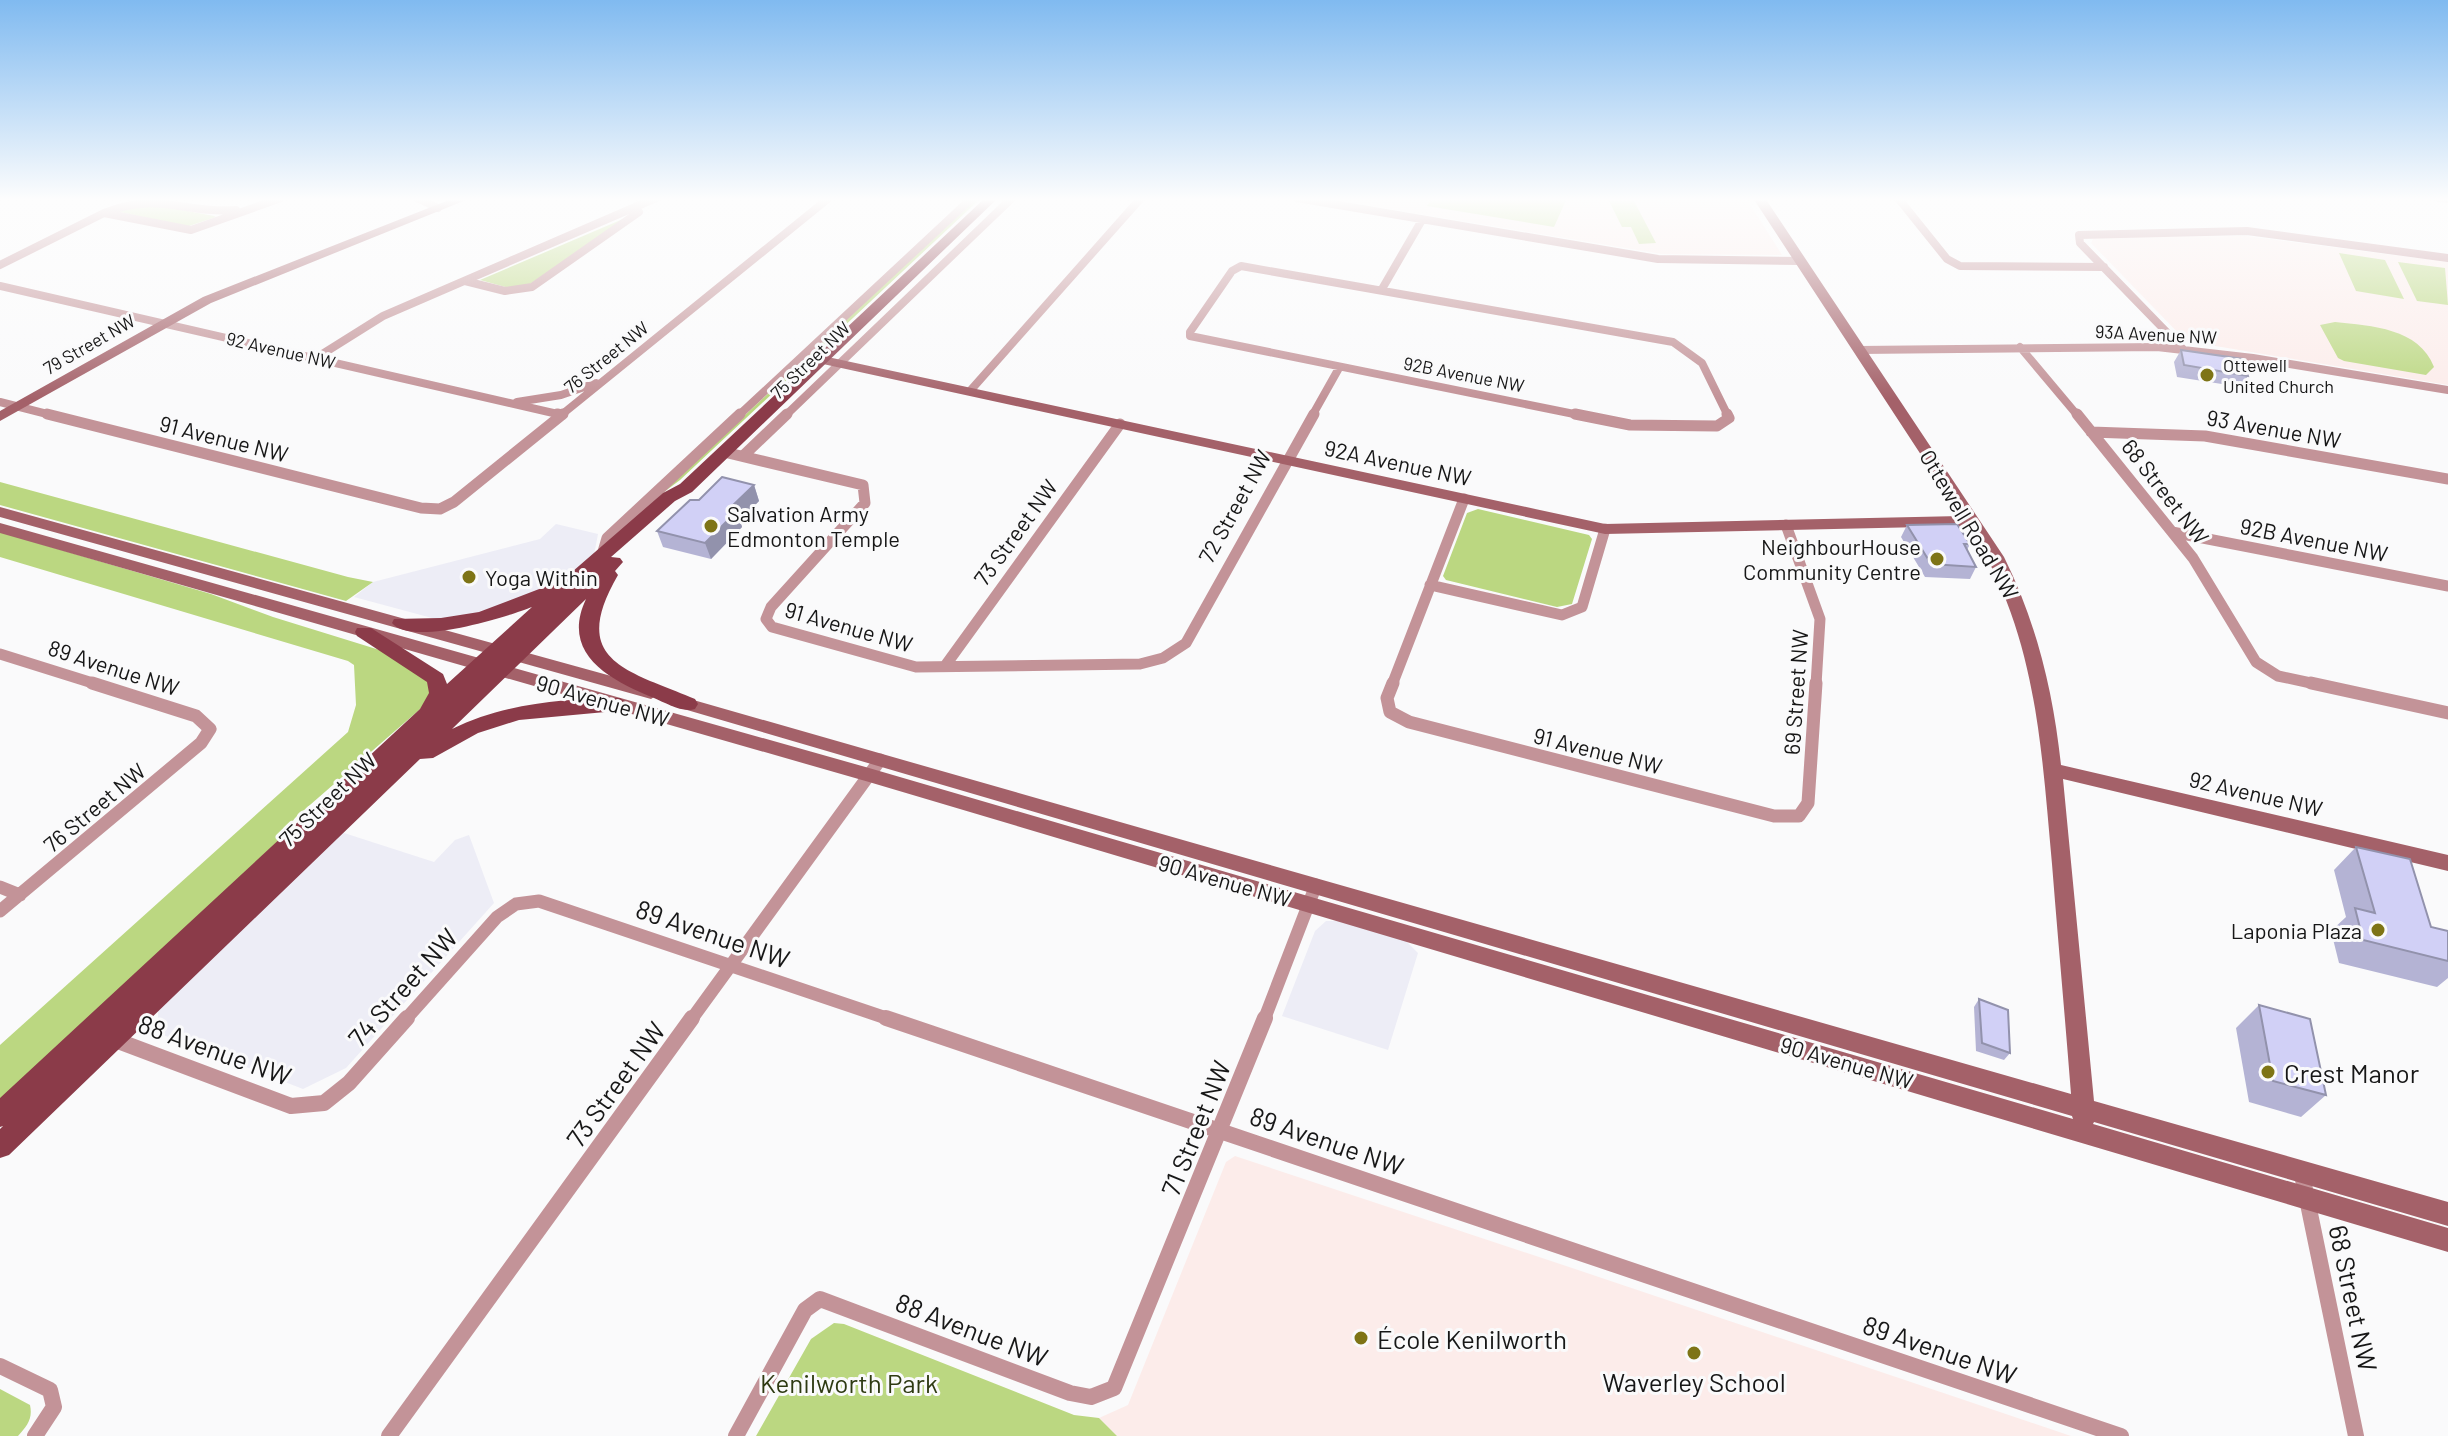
<svg xmlns="http://www.w3.org/2000/svg" width="2448" height="1436" viewBox="0 0 2448 1436" font-family="Barlow,sans-serif">
<style>
.built{fill:#ededf6}
.education{fill:#fcecea}
.green{fill:#bbd781}
.lines{fill:none;stroke-linecap:round;stroke-linejoin:round}
.street-far3{stroke:#c39398;stroke-width:8}
.street-far2{stroke:#c39398;stroke-width:11}
.street-far1{stroke:#c39398;stroke-width:13}
.street{stroke:#c39398;stroke-width:16}
.secondary{fill:#a46169;fill-rule:evenodd}
.primary{fill:#8b3b49;fill-rule:evenodd}
.wall{fill:#b4b3d4}
.shaded-wall{fill:#9292ac}
.building{fill:#d1d0f6;stroke:#9292ac;stroke-width:2}
.poi-dot{fill:#7e7416;stroke:#fafafb;stroke-width:3}
.labels{text-anchor:middle;dominant-baseline:central;stroke-width:6;stroke-linejoin:round;paint-order:stroke}
.far-street-label{font-size:18px;fill:#171717;stroke:#fafafb}
.far-poi-label{font-size:18px;fill:#171717;stroke:#fafafb;text-anchor:start}
.street-label{font-size:22px;fill:#171717;stroke:#fafafb}
.poi-label{font-size:22px;fill:#171717;stroke:#fafafb;text-anchor:start}
.near-street-label{font-size:26px;fill:#171717;stroke:#fafafb}
.near-poi-label{font-size:26px;fill:#171717;stroke:#fafafb;text-anchor:start}
.near-park-label{font-size:26px;fill:#2e3a12;stroke:#fafafb}
</style>
<rect width="100%" height="100%" fill="#fafafb"/>
<path class="built" d="M556,524L598,534L594,555L552,587L505,606L453,620L432,618L354,597L373,582L540,539Z
M341,832L434,862L455,840L469,835L494,903L346,1068L303,1089L158,1033V1007Z
M1326,921H1341L1405,940L1418,953L1388,1050L1282,1016L1315,931Z"/>
<path class="education" d="M1322,198H1746L1782,255L1662,254Z
M2246,236L2448,262V385L2186,341L2091,243L2094,237Z
M1235,1156L1578,1270L2071,1436H1117L1099,1418L1128,1405L1226,1162Z"/>
<path class="green" d="M976,198H981L680,480L660,495Z
M1432,198H1567L1554,227L1427,206Z
M1609,201H1634L1656,243L1639,244L1631,227H1622Z
M140,202L214,216L216,217L186,227L116,211Z
M630,216L527,286L509,288L480,280Z
M2339,253L2385,260L2404,299L2356,291Z
M2398,262L2445,268L2448,305L2417,301Z
M2335,322C2372,326 2419,328 2434,367L2426,375L2344,361L2338,358L2320,325Z
M0,482L348,577L373,582L346,601L0,505Z
M1478,509L1589,535L1592,539L1572,604L1557,607L1446,580L1443,576L1467,513Z
M0,532L211,594L273,617L386,652L432,684L426,704L295,818L277,842L0,1102V1045L348,732L356,705L354,665L348,661L0,557Z
M834,1323L844,1324L1074,1415L1099,1418L1117,1436H756L811,1339Z
M0,1389L30,1405C33,1419 27,1426 18,1436H0Z"/>
<g class="lines">
<path class="street-far3" d="M417,198L438,208
M1297,198L1658,259L1801,261
M1898,198L1947,259L1960,266L2104,267
M2438,198L2448,199
M104,213C158,191 184,214 236,210
M0,265L104,213L191,230L281,198
M465,281L505,291L532,287L639,212
M0,286L562,415
M1382,289L1422,220
M2020,347L2078,416
M2183,349L2080,243L2079,235L2247,231L2448,258
M1859,350L2157,347L2253,358L2448,390
M316,358L383,316L656,198
M970,391L1141,198
M0,402L55,416
M517,402L561,395L596,383
M560,416L829,198
M738,416L972,198
M785,416L1012,198
M1312,416L1339,368
M1584,416L1190,336V332L1232,271L1241,266L1673,342L1702,363L1728,416"/>
<path class="street-far2" d="M47,414L421,508L440,509L454,502L563,414
M557,414L562,415
M1575,414L1630,425L1717,426L1729,418L1727,414
M2077,414L2193,558L2256,662L2278,676L2320,685
M2091,432L2205,436L2448,479
M724,452L863,485L865,503L771,607L766,619L772,627L916,667L1140,664L1163,658L1186,643L1314,414
M743,456L787,414
M1786,525L1820,619L1816,685
M2172,532L2448,586
M602,555L607,538L740,414
M1430,585L1562,615L1582,607L1605,529
M0,654L99,685
M945,666L1120,424
M1392,685L1464,499"/>
<path class="street-far1" d="M1393,683L1387,698L1390,712L1409,722L1774,816H1799L1808,803L1816,683
M2311,683L2448,713
M0,887L20,895
M0,911L201,743L210,729L196,716L92,683
M405,1020L497,917L516,904L539,901L892,1020
M691,1020L880,760
M1264,1020L1316,885"/>
<path class="street" d="M886,1018L2121,1436
M110,1038L291,1106L324,1103L349,1083L407,1018
M2301,1170L2356,1436
M0,1366L50,1390L54,1407L35,1436
M389,1436L692,1018
M736,1436L805,1310L820,1299L1070,1393L1091,1397L1114,1388L1265,1018"/>
<path class="secondary" d="M454,198H471L211,303L0,421V411L203,297Z
M1753,198H1765L2004,557C2037,624 2053,691 2061,765L2448,855V871L2063,779L2094,1101L2448,1202V1226L2094,1122L2093,1124L2448,1228V1252L869,782L0,533V523L869,768L2073,1119L2072,1116L670,705L667,701L676,695L2071,1094C2065,1017 2058,940 2052,864C2041,743 2036,630 1968,526L1605,534L823,364L816,360L823,356L1605,524L1961,516Z
M0,507L651,687L660,693L651,699L0,517Z"/>
<path class="primary" d="M985,198H998L692,492L675,501L611,557L620,558L623,562L615,571L618,575C568,661 626,670 695,699L698,704L695,709C682,713 666,703 654,698C610,680 560,654 586,599L452,729C505,703 562,699 620,698L630,705L627,710L519,720L478,733L433,758L420,759L9,1155L0,1158V1129L3,1126L0,1127V1098L420,709L429,693L427,682L357,636L355,632L357,628H371L443,674L447,684L532,607C507,617 411,647 392,623L394,619L441,618L479,612L547,586L557,585L663,493L680,484Z"/>
</g>
<path class="wall" d="M2181,350L2248,376L2241,387L2177,377L2174,362Z
M754,485L759,501L740,520L742,527L711,559L663,547L657,531Z
M1907,525L1970,544L1967,550L1976,567L1970,579L1925,577L1901,537Z
M2356,847L2431,927L2448,931V978L2437,987L2339,963L2331,931L2346,917L2334,870Z
M1979,999L2010,1053L2004,1060L1976,1051L1974,1007Z
M2259,1005L2326,1095L2301,1117L2249,1102L2236,1028Z"/>
<path class="shaded-wall" d="M754,485L759,501L740,520L742,527L711,559L705,543L729,509Z"/>
<path class="building" d="M2181,350L2243,359L2248,376L2184,365Z
M722,477L754,485L729,509L737,511L705,543L657,531L690,500H699Z
M1957,524L1970,544H1964L1976,567L1931,564L1907,525Z
M2356,847L2410,859L2431,927L2448,931V961L2363,940L2355,908L2375,913Z
M1979,999L2008,1010L2010,1053L1982,1043Z
M2259,1005L2310,1019L2326,1095L2273,1081Z"/>
<linearGradient id="sky" x2="0" y2="1"><stop stop-color="#80baf0"/><stop offset="0.5" stop-color="#fdfdfd"/><stop offset="1" stop-color="#fdfdfd" stop-opacity="0"/></linearGradient>
<rect width="2448" height="399" fill="url(#sky)"/>
<g class="poi-dot">
<circle cx="2207" cy="375" r="8"/>
<circle cx="711" cy="526" r="8"/>
<circle cx="1937" cy="559" r="8"/>
<circle cx="469" cy="577" r="8"/>
<circle cx="2378" cy="930" r="8"/>
<circle cx="2268" cy="1072" r="8"/>
<circle cx="1361" cy="1338" r="8"/>
<circle cx="1694" cy="1353" r="8"/>
</g>
<g class="labels">
<g class="far-street-label">
<text transform="translate(2156 334) rotate(3)">93A Avenue NW</text>
<text transform="translate(89 344) rotate(-30)">79 Street NW</text>
<text transform="translate(281 350) rotate(13)">92 Avenue NW</text>
<text transform="translate(606 357) rotate(-39)">76 Street NW</text>
<text transform="translate(810 360) rotate(-44)">75 Street NW</text>
<text transform="translate(1464 374) rotate(11)">92B Avenue NW</text>
</g>
<g class="far-poi-label">
<text x="2223" y="365">Ottewell<tspan x="2223" dy="21">United Church</tspan></text>
</g>
<g class="street-label">
<text transform="translate(2274 428) rotate(10)">93 Avenue NW</text>
<text transform="translate(224 438) rotate(14)">91 Avenue NW</text>
<text transform="translate(1398 462) rotate(12)">92A Avenue NW</text>
<text transform="translate(2166 491) rotate(52)">68 Street NW</text>
<text transform="translate(1234 506) rotate(-61)">72 Street NW</text>
<text transform="translate(1970 524) rotate(59)">Ottewell Road NW</text>
<text transform="translate(1015 532) rotate(-54)">73 Street NW</text>
<text transform="translate(2314 539) rotate(11)">92B Avenue NW</text>
<text transform="translate(849 626) rotate(16)">91 Avenue NW</text>
<text transform="translate(114 667) rotate(18)">89 Avenue NW</text>
<text transform="translate(1795 692) rotate(-86)">69 Street NW</text>
<text transform="translate(603 700) rotate(16)">90 Avenue NW</text>
<text transform="translate(1598 750) rotate(14)">91 Avenue NW</text>
<text transform="translate(2256 793) rotate(13)">92 Avenue NW</text>
<text transform="translate(327 799) rotate(-44)">75 Street NW</text>
<text transform="translate(94 807) rotate(-40)">76 Street NW</text>
<text transform="translate(1225 880) rotate(16)">90 Avenue NW</text>
<text transform="translate(1847 1062) rotate(16)">90 Avenue NW</text>
</g>
<g class="poi-label">
<text x="727" y="513">Salvation Army<tspan x="727" dy="25">Edmonton Temple</tspan></text>
<text x="1921" y="546" text-anchor="end">NeighbourHouse<tspan x="1921" dy="25">Community Centre</tspan></text>
<text x="485" y="577">Yoga Within</text>
<text x="2362" y="930" text-anchor="end">Laponia Plaza</text>
</g>
<g class="near-street-label">
<text transform="translate(713 933) rotate(19)">89 Avenue NW</text>
<text transform="translate(402 987) rotate(-48)">74 Street NW</text>
<text transform="translate(215 1049) rotate(20)">88 Avenue NW</text>
<text transform="translate(615 1084) rotate(-54)">73 Street NW</text>
<text transform="translate(1195 1128) rotate(-68)">71 Street NW</text>
<text transform="translate(1327 1140) rotate(19)">89 Avenue NW</text>
<text transform="translate(2354 1298) rotate(78)">68 Street NW</text>
<text transform="translate(972 1329) rotate(21)">88 Avenue NW</text>
<text transform="translate(1940 1349) rotate(19)">89 Avenue NW</text>
</g>
<g class="near-poi-label">
<text x="2284" y="1072">Crest Manor</text>
<text x="1377" y="1338">École Kenilworth</text>
<text x="1694" y="1381" text-anchor="middle">Waverley School</text>
</g>
<g class="near-park-label">
<text x="849" y="1382">Kenilworth Park</text>
</g>
</g>
</svg>
